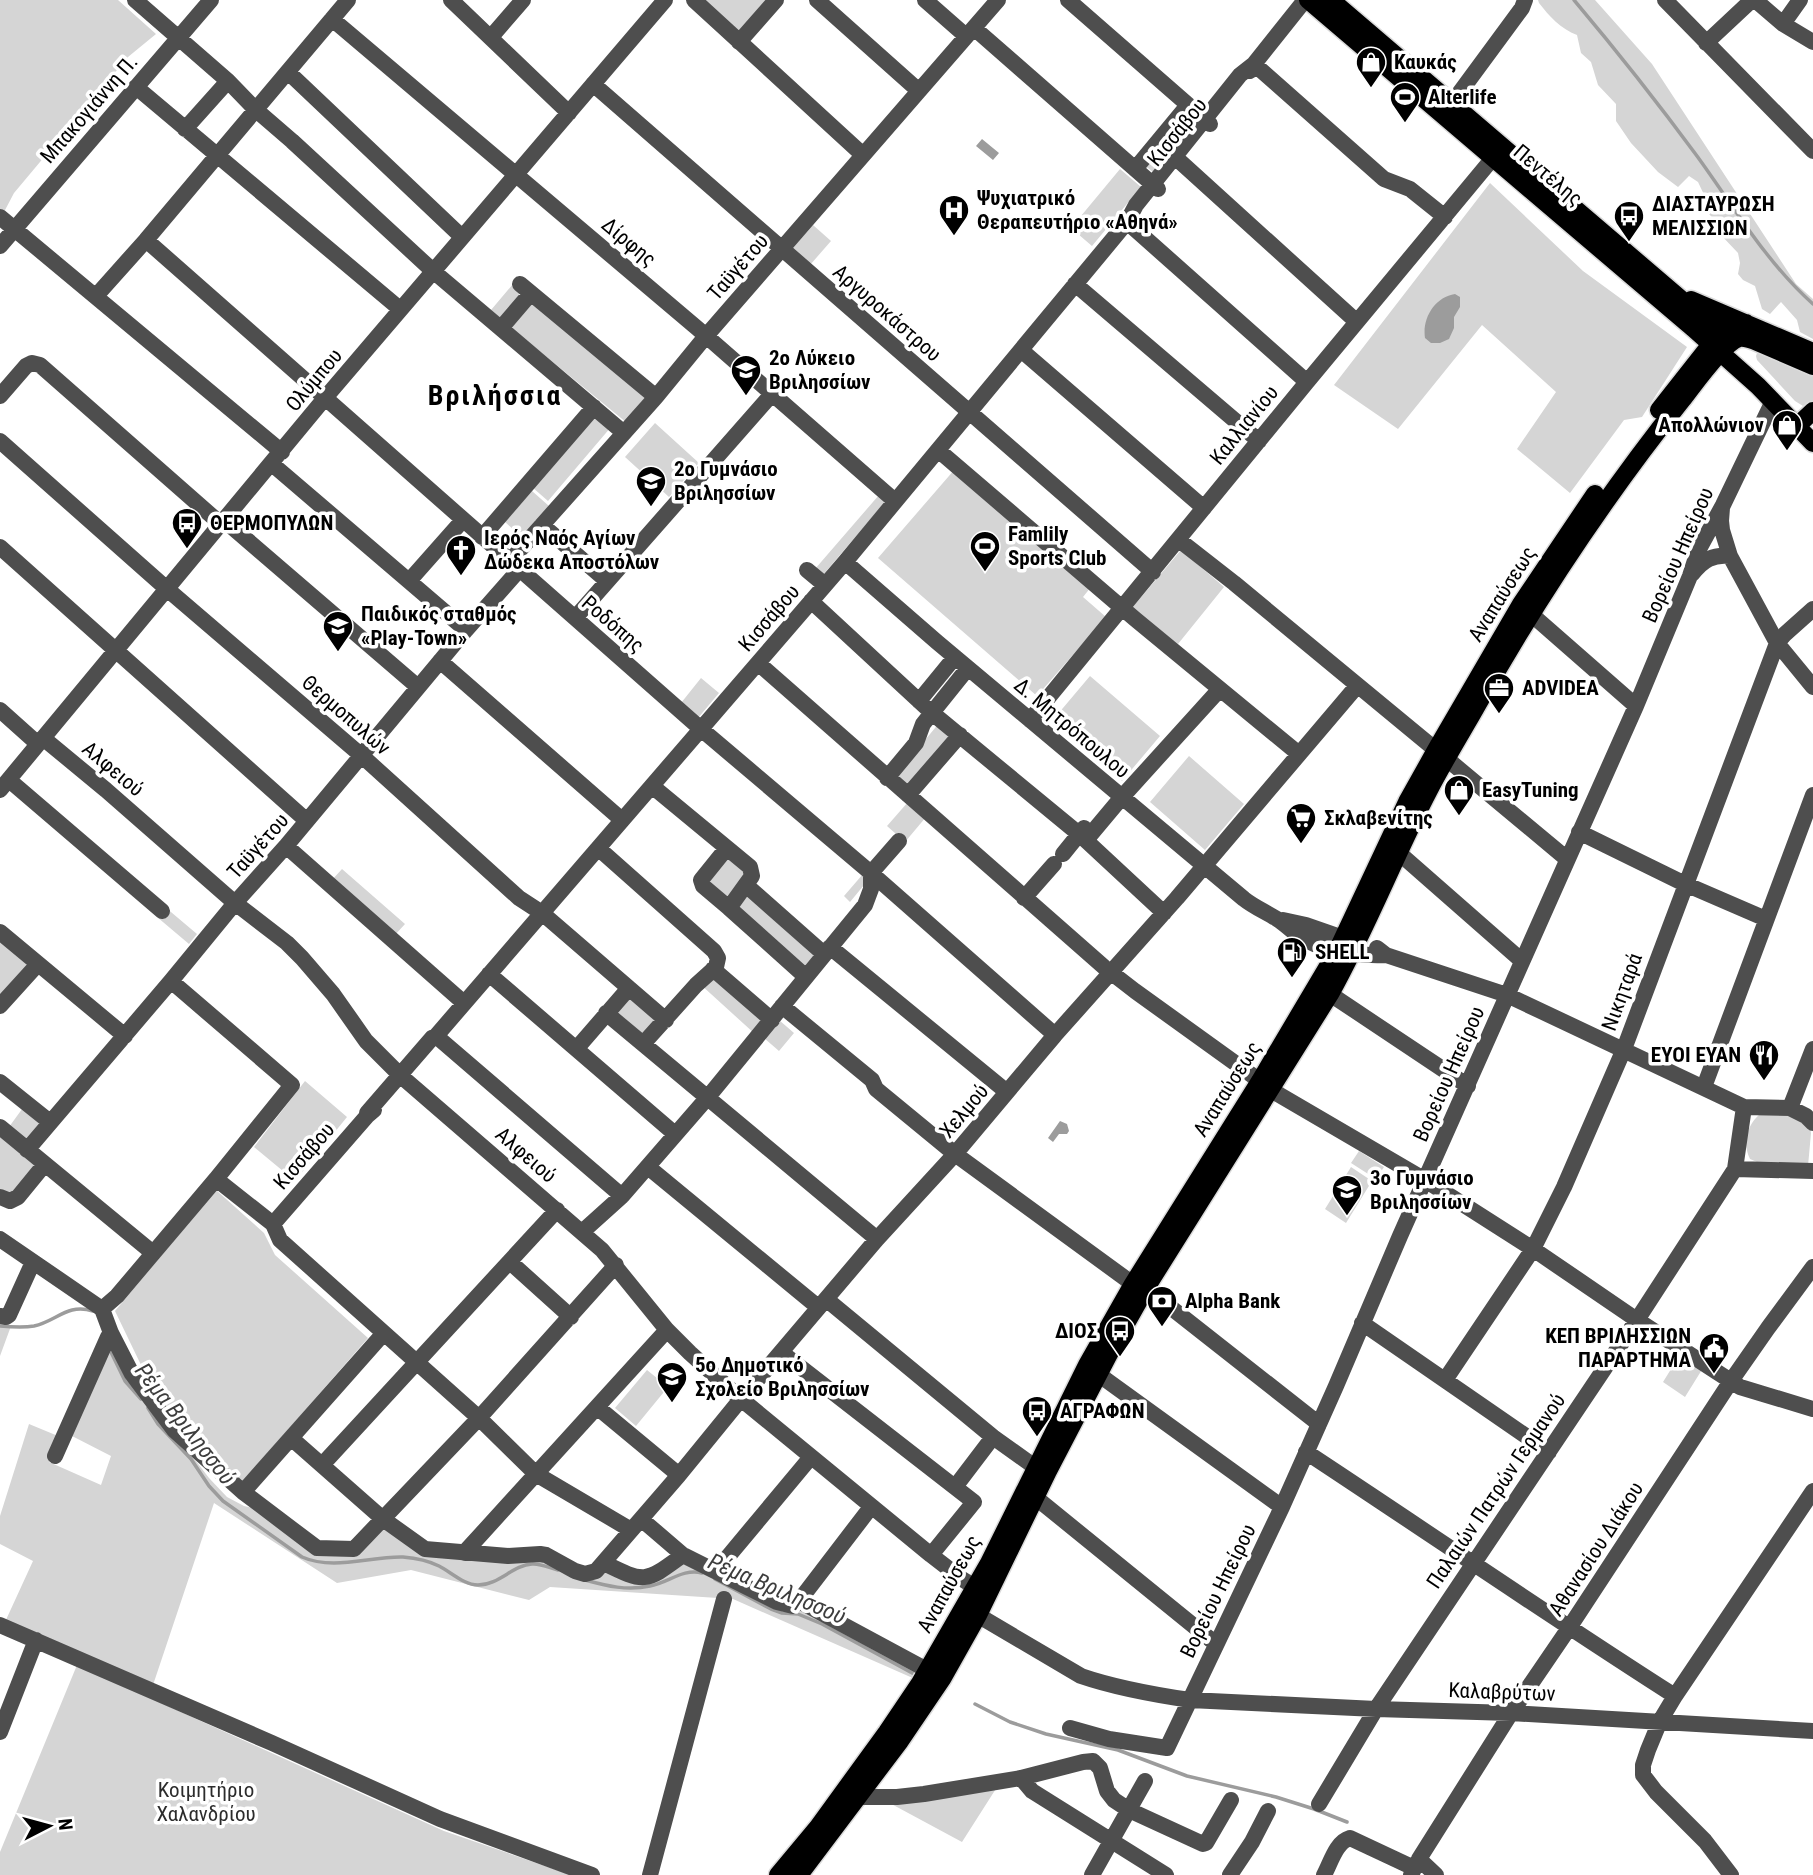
<svg xmlns="http://www.w3.org/2000/svg" width="1813" height="1875" viewBox="0 0 1813 1875" font-family="'Roboto Condensed',sans-serif">
<style>
.green{fill:#d5d5d5}
.water{fill:#9c9c9c}
.lines{fill:none;stroke-linecap:round;stroke-linejoin:round}
.stream{stroke:#9c9c9c;stroke-width:3.5}
.major-casing{stroke:#dbdbdb;stroke-width:21}
.minor{stroke:#4e4e4e;stroke-width:16}
.major{stroke:#000;stroke-width:18}
.labels{text-anchor:middle;dominant-baseline:central;stroke-width:7;stroke-linejoin:round;paint-order:stroke}
.poi-label{font-size:21px;font-weight:bold;fill:#000;stroke:#fff;text-anchor:start}
.street-label{font-size:21px;fill:#000;stroke:#fff}
.park-label{font-size:21px;fill:#2c2c2c;stroke:#fff}
.water-label{font-size:23px;font-style:italic;fill:#3d3d3d;stroke:#fff}
.district-label{font-size:28px;font-weight:bold;letter-spacing:2px;fill:#000;stroke:#fff}
</style>
<rect width="100%" height="100%" fill="#fff"/>
<path class="green" d="M0,0H118L156,34L128,57L14,193L4,212L0,209Z
M703,0H771L741,34Z
M1538,0H1595L1652,64L1796,284L1813,299V339L1800,332L1797,320L1781,302L1770,314L1762,309L1755,286L1743,280L1738,274L1740,263L1738,253L1720,234L1719,225L1709,214L1707,201L1698,182L1689,176L1678,187L1658,172L1631,143L1616,121V104L1598,85L1591,62L1581,53L1577,35C1561,29 1549,16 1539,3Z
M1187,112L1196,120L1153,172L1144,165Z
M1120,169L1141,187L1092,246L1071,228Z
M1490,183L1583,271L1687,347L1642,417L1624,420L1570,493L1517,449L1556,392L1482,325L1398,429L1334,385Z
M813,225L831,241L810,265L792,249Z
M513,284L521,291L504,321L491,310Z
M533,300L650,398L627,423L509,326Z
M1757,353L1767,354L1813,376V401L1803,406L1795,401L1757,360L1756,356Z
M595,413L611,427L548,501L532,487Z
M655,423L699,463L669,497L625,457Z
M955,469L1091,587L1083,597L1106,617L1037,696L878,558Z
M532,491L549,506L522,537L505,522Z
M879,495L886,501L822,576L815,569Z
M1181,550L1224,587L1178,644L1132,608Z
M1090,676L1160,736L1122,781L1052,721Z
M701,678L719,693L698,718L681,703Z
M940,722L954,734L910,787L896,775Z
M1189,756L1244,804L1205,850L1150,802Z
M908,802L926,817L905,842L887,826Z
M727,851L747,869L729,903L704,879Z
M342,869L405,924L394,936L331,881Z
M863,874L869,879L850,902L844,896Z
M745,894L818,952L807,970L734,905Z
M165,907L197,934L189,944L157,917Z
M0,933L34,963L0,1001Z
M712,971L767,1020L755,1034L700,984Z
M631,994L661,1019L643,1040L612,1015Z
M779,1020L794,1033L779,1051L764,1038Z
M305,1081L347,1117L295,1181L254,1147Z
M25,1105L44,1121L28,1142L9,1127Z
M1760,1114L1797,1116L1810,1128L1811,1133L1808,1166L1764,1165L1750,1159C1742,1143 1747,1125 1760,1114Z
M0,1136L38,1166L12,1198L0,1189Z
M1359,1151L1384,1167L1376,1179L1351,1163Z
M1351,1167L1372,1181L1346,1223L1325,1209Z
M216,1190L264,1233L275,1255L368,1338L243,1481L181,1427L154,1392L115,1311Z
M0,1322L11,1326L0,1356Z
M109,1348L209,1478L227,1497L244,1506L257,1509L299,1543L354,1550L383,1524L412,1547L601,1568L626,1578L682,1560L797,1606L919,1673L915,1679L733,1599L550,1587L529,1600L411,1570L337,1583L214,1503L152,1688L5,1622L33,1561L0,1544V1516L29,1424L58,1436L49,1462L101,1485L111,1456L72,1436Z
M1681,1353L1703,1368L1685,1397L1663,1382Z
M647,1370L668,1387L636,1426L615,1408Z
M77,1665L444,1831L571,1875H0V1852Z
M999,1784L962,1842L884,1800Z"/>
<path class="water" d="M982,139L999,153L993,160L976,146Z
M1455,294L1460,297V307L1454,317V328L1449,339L1440,343H1431L1425,338C1422,318 1435,297 1455,294Z
M1060,1121L1067,1124L1069,1131L1067,1134H1059L1053,1142L1048,1138Z"/>
<g class="lines">
<path class="stream" d="M1574,0C1617,51 1658,103 1697,156C1734,207 1766,262 1813,304
M0,1326C11,1327 23,1328 34,1326C57,1321 67,1303 93,1311
M110,1350L125,1381L141,1399
M148,1408L158,1424L191,1459L209,1486L223,1501L302,1557C334,1571 370,1556 403,1557C415,1558 429,1561 439,1566C451,1572 464,1585 478,1585C499,1585 513,1565 532,1564C540,1563 550,1568 558,1570
M715,1579L771,1609L782,1613L798,1614L822,1624L914,1674
M585,1580C607,1586 627,1591 650,1586C668,1583 683,1568 702,1573
M975,1704L1010,1722L1046,1734L1118,1750L1187,1776L1276,1797L1314,1809L1347,1822"/>
<g class="major-casing">
<path id="major" d="M1308,0L1694,329L1758,386L1813,443
M1331,0L1731,342
M1691,300L1813,352
M1659,410L1711,344L1727,329L1746,323
M1798,425L1813,411
M778,1875L818,1827L887,1732L920,1683L989,1563L1087,1365L1133,1284L1260,1081L1337,951L1407,802L1436,750L1521,604L1595,494
M799,1875L900,1741L942,1679L978,1615L1048,1471L1111,1350L1146,1288L1330,994C1367,928 1394,857 1429,790C1442,765 1457,740 1471,716C1533,605 1603,499 1682,400C1694,385 1722,344 1739,338C1745,337 1750,339 1755,341L1813,366"/>
</g>
<path class="minor" d="M135,0L228,81L255,109L292,141L433,271L624,433
M451,0L569,113
M694,0L863,155
M817,0L919,91
M925,0L966,36
M1068,0L1210,124
M1665,0L1813,151
M1755,0L1783,24L1813,42
M332,19L697,328L895,501
M1783,24L1800,0
M974,28L1158,189
M491,37L523,0
M739,42L776,0
M1706,43L1752,0
M1254,64L1384,179L1410,189L1445,217
M1250,71L1254,64L1305,0
M288,72L462,237
M593,84L1153,572
M136,87L400,309
M1452,103L1522,8L1525,0
M185,129L228,81
M1175,157L1357,322
M1135,169L1188,105
M0,217L282,452
M1127,222L1307,382
M146,240L701,729L871,873L1055,1035
M0,246L211,0
M520,284L656,397
M1075,284L1259,441
M96,296L146,240L348,0
M501,328L531,293
M1021,350L1204,508
M0,396L26,366L32,363L40,365L222,525
M0,441L167,589L362,756L519,898L542,913L666,1020
M938,450L1135,619L1299,754
M272,464L466,630
M1722,508L1721,521L1722,530L1730,556L1777,643L1813,687
M225,521L418,687
M542,525L607,581
M482,537L594,407
M1179,540L1234,583L1436,750
M0,547L307,821
M510,561L656,397L706,336L998,0
M845,562L937,642L1244,899C1254,907 1266,912 1277,919C1285,924 1292,931 1299,936C1324,952 1357,956 1386,955
M807,570L825,585
M1692,574C1703,560 1713,554 1730,556
M409,581L463,520
M811,601L931,712L1079,834L1164,913
M1531,614L1636,706
M575,618L773,393
M440,661L622,820
M758,663L1104,967L1135,991L1260,1081
M919,701L955,657
M0,710L38,744
M1030,720L1307,382L1493,158
M43,738L106,790L235,903L287,943L302,958L333,994L366,1041L402,1077L602,1250L667,1330L690,1353L741,1399L931,1555L962,1579L986,1594
M1447,759L1567,859
M887,778L916,743L923,724L968,668
M9,780L162,911
M652,786L750,867L752,876L729,908L806,977
M0,790L325,398L665,0
M908,795L960,735
M1579,832L1685,884L1766,919
M1086,840L1122,797L1220,689
M286,846L464,1003
M598,848L714,951L718,958L716,967L696,985L643,1044
M726,849L701,880L703,886L729,908
M1399,853L1522,961
M1063,854L1084,828
M747,886L824,954
M1024,898L1054,864
M1283,920L1306,925L1352,941
M0,932L125,1036
M830,947L1007,1092
M1377,948L1386,955L1507,995L1744,1107L1790,1108L1806,1116L1813,1123
M713,969L772,1020
M489,974L675,1134
M1330,994L1468,1086
M0,1006L38,964
M782,1006L872,1080L876,1089L955,1154L1133,1284
M606,1013L877,1239
M436,1036L622,1196
M577,1048L629,988
M0,1082L50,1122
M1704,1087L1813,795
M1271,1090L1425,1180L1533,1249L1637,1320L1740,1387L1813,1409
M1744,1107L1735,1169L1813,1171
M1790,1108L1813,1049
M367,1116V1113L432,1038L436,1036L845,562L1127,222L1136,205L1240,75L1254,64
M0,1127L153,1253
M27,1150L171,981L235,903L286,846L466,630L519,570
M648,1167L818,1307
M216,1179L273,1224L280,1240L479,1418L536,1474L631,1530
M0,1197L10,1201L18,1197L45,1164
M273,1224L367,1116L374,1110
M582,1232L622,1196L708,1097L865,905L871,889V873L899,841
M0,1239L102,1309
M510,1262L571,1317
M1146,1288L1319,1424
M826,1299L993,1437L1035,1467
M102,1309L111,1333L132,1374L174,1430L243,1492L317,1548L354,1549L479,1418L616,1265
M102,1309L117,1296L216,1179L292,1085L171,981
M0,1316L6,1317L9,1315L33,1262
M1362,1323L1549,1452
M781,1352L974,1502L931,1555
M1098,1374L1282,1507
M1445,1380L1533,1249L1564,1187L1624,1049L1777,643L1785,634L1813,609
M597,1407L679,1475
M291,1438L383,1519L425,1549L508,1556L540,1554L546,1555L575,1571L585,1574L596,1571L679,1475L741,1399L877,1239L955,1154L1055,1035L1177,898L1357,686
M1306,1452C1429,1533 1551,1617 1675,1696
M55,1456L108,1337L111,1333
M322,1465L557,1210
M955,1487L993,1437
M243,1492L384,1333
M1035,1497L1216,1644
M641,1519L683,1555L777,1602L793,1606L799,1601L871,1507
M464,1553L667,1330
M604,1563C646,1584 646,1582 683,1555
M716,1571L811,1457
M799,1601L927,1670
M969,1610L1081,1676C1113,1687 1156,1695 1190,1700L1376,1709L1511,1713L1813,1731
M0,1625L272,1743L440,1819L592,1875
M1070,1728L1109,1739L1167,1748L1282,1507L1336,1386L1400,1236L1636,706L1690,576L1698,551L1723,505L1773,401
M0,1732L36,1640
M1021,1778L1032,1791L1166,1875
M858,1797H897L924,1794L1021,1778L1083,1762L1093,1761L1100,1768L1107,1791L1114,1800L1129,1810L1203,1844L1206,1843L1231,1800
M1319,1804L1376,1709L1637,1320L1735,1169
M1419,1859L1436,1875
M650,1875L724,1599
M1092,1875L1145,1781
M1230,1875L1252,1842L1268,1811
M1324,1875C1331,1862 1336,1842 1350,1838L1414,1868
M1411,1875L1419,1859L1511,1713L1569,1628L1731,1381L1768,1328L1813,1267
M1731,1875L1705,1841L1656,1792L1643,1775V1765L1648,1750L1660,1721L1675,1696L1813,1491"/>
<use href="#major" class="major"/>
</g>
<defs>
<g id="shop-pin" transform="scale(1.575)"><path d="M0 17L-7.5 6A9.5 9.5 0 1 1 7.5 6Z" fill="#000" stroke="#fff"/><path d="M-5-2.5h2.3a2.7 3.5 0 0 1 5.4 0H5L5.5 6h-11ZM-1.5-2.5h3a1.5 2.3 0 0 0-3 0Z" fill="#fff"/></g>
<g id="stadium-pin" transform="scale(1.575)"><path d="M0 17L-7.5 6A9.5 9.5 0 1 1 7.5 6Z" fill="#000" stroke="#fff"/><path d="M0-5a6.5 5 0 1 0 0 10a6.5 5 0 1 0 0-10ZM-3.5-1.8h7v3.6h-7Z" fill="#fff"/></g>
<g id="hospital-pin" transform="scale(1.575)"><path d="M0 17L-7.5 6A9.5 9.5 0 1 1 7.5 6Z" fill="#000" stroke="#fff"/><path d="M-5-5h3v3.5h4V-5h3V5h-3V1.5h-4V5h-3Z" fill="#fff"/></g>
<g id="bus-pin" transform="scale(1.575)"><path d="M0 17L-7.5 6A9.5 9.5 0 1 1 7.5 6Z" fill="#000" stroke="#fff"/><path d="M-5-6H5V4H4V6H2V4H-2V6H-4V4H-5ZM-3.5-4V0h7V-4ZM-3.5 1.2v1.5H-2V1.2ZM2 1.2v1.5H3.5V1.2Z" fill="#fff"/></g>
<g id="school-pin" transform="scale(1.575)"><path d="M0 17L-7.5 6A9.5 9.5 0 1 1 7.5 6Z" fill="#000" stroke="#fff"/><path d="M0-5L7-2L0 1L-7-2ZM-4 1L0 2.5L4 1V4Q0 6-4 4Z" fill="#fff"/></g>
<g id="church-pin" transform="scale(1.575)"><path d="M0 17L-7.5 6A9.5 9.5 0 1 1 7.5 6Z" fill="#000" stroke="#fff"/><path d="M-1.2-6h2.4v3.5h3.3v2.4h-3.3V6h-2.4V-.1h-3.3v-2.4h3.3Z" fill="#fff"/></g>
<g id="office-pin" transform="scale(1.575)"><path d="M0 17L-7.5 6A9.5 9.5 0 1 1 7.5 6Z" fill="#000" stroke="#fff"/><path d="M-6-3h4V-5.5h4V-3h4V5H-6ZM-1-4.5V-3h2v-1.5ZM-6 0V1H6V0Z" fill="#fff"/></g>
<g id="supermarket-pin" transform="scale(1.575)"><path d="M0 17L-7.5 6A9.5 9.5 0 1 1 7.5 6Z" fill="#000" stroke="#fff"/><path d="M-6-5.5h2.5l.6 2H6L4.5 2H-2.5L-4.4-4H-6ZM-1.5 3.2a1.3 1.3 0 1 0 .1 0ZM3 3.2a1.3 1.3 0 1 0 .1 0Z" fill="#fff"/></g>
<g id="fuel-pin" transform="scale(1.575)"><path d="M0 17L-7.5 6A9.5 9.5 0 1 1 7.5 6Z" fill="#000" stroke="#fff"/><path d="M-5.5-6h7V0h2V4h1.3V-2.5L3-4.5l.8-.8L6-3V5H2.5V1h-1V6h-7ZM-4.2-4.7v3.2H.2V-4.7Z" fill="#fff"/></g>
<g id="restaurant-pin" transform="scale(1.575)"><path d="M0 17L-7.5 6A9.5 9.5 0 1 1 7.5 6Z" fill="#000" stroke="#fff"/><path d="M-5-6h1v4h1v-4h1v4h1v-4h1v5L-1.5 .5V6h-2V.5L-5-1ZM5-6V6H3V1.5H1.5Q1.5-4 5-6Z" fill="#fff"/></g>
<g id="bank-pin" transform="scale(1.575)"><path d="M0 17L-7.5 6A9.5 9.5 0 1 1 7.5 6Z" fill="#000" stroke="#fff"/><path d="M-6-4H6V4H-6ZM0-2.3a2.3 2.3 0 1 0 0 4.6a2.3 2.3 0 1 0 0-4.6Z" fill="#fff"/></g>
<g id="civic-pin" transform="scale(1.575)"><path d="M0 17L-7.5 6A9.5 9.5 0 1 1 7.5 6Z" fill="#000" stroke="#fff"/><path d="M-.6-6.5H3V-4.5H.6V-3L4-1V1h2V6H-6V1h2V-1L-.6-3ZM-1.2 2.5V6h2.4V2.5Z" fill="#fff"/></g>
</defs>
<g fill-rule="evenodd">
<use href="#shop-pin" x="1371" y="62"/>
<use href="#stadium-pin" x="1405" y="97"/>
<use href="#hospital-pin" x="954" y="210"/>
<use href="#bus-pin" x="1629" y="216"/>
<use href="#school-pin" x="746" y="370"/>
<use href="#shop-pin" x="1787" y="425"/>
<use href="#school-pin" x="651" y="481"/>
<use href="#bus-pin" x="187" y="523"/>
<use href="#stadium-pin" x="985" y="546"/>
<use href="#church-pin" x="461" y="550"/>
<use href="#school-pin" x="338" y="626"/>
<use href="#office-pin" x="1499" y="688"/>
<use href="#shop-pin" x="1459" y="790"/>
<use href="#supermarket-pin" x="1301" y="818"/>
<use href="#fuel-pin" x="1292" y="952"/>
<use href="#restaurant-pin" x="1764" y="1055"/>
<use href="#school-pin" x="1347" y="1190"/>
<use href="#bank-pin" x="1162" y="1301"/>
<use href="#bus-pin" x="1120" y="1331"/>
<use href="#civic-pin" x="1714" y="1348"/>
<use href="#school-pin" x="672" y="1377"/>
<use href="#bus-pin" x="1037" y="1411"/>
</g>
<g class="labels">
<g class="poi-label">
<text x="1394" y="62">Καυκάς</text>
<text x="1428" y="97">Alterlife</text>
<text x="977" y="198">Ψυχιατρικό<tspan x="977" dy="24">Θεραπευτήριο «Αθηνά»</tspan></text>
<text x="1652" y="204">ΔΙΑΣΤΑΥΡΩΣΗ<tspan x="1652" dy="24">ΜΕΛΙΣΣΙΩΝ</tspan></text>
<text x="769" y="358">2ο Λύκειο<tspan x="769" dy="24">Βριλησσίων</tspan></text>
<text x="1764" y="425" text-anchor="end">Απολλώνιον</text>
<text x="674" y="469">2ο Γυμνάσιο<tspan x="674" dy="24">Βριλησσίων</tspan></text>
<text x="210" y="523">ΘΕΡΜΟΠΥΛΩΝ</text>
<text x="1008" y="534">Famlily<tspan x="1008" dy="24">Sports Club</tspan></text>
<text x="484" y="538">Ιερός Ναός Αγίων<tspan x="484" dy="24">Δώδεκα Αποστόλων</tspan></text>
<text x="361" y="614">Παιδικός σταθμός<tspan x="361" dy="24">«Play-Town»</tspan></text>
<text x="1522" y="688">ADVIDEA</text>
<text x="1482" y="790">EasyTuning</text>
<text x="1324" y="818">Σκλαβενίτης</text>
<text x="1315" y="952">SHELL</text>
<text x="1741" y="1055" text-anchor="end">ΕΥΟΙ ΕΥΑΝ</text>
<text x="1370" y="1178">3ο Γυμνάσιο<tspan x="1370" dy="24">Βριλησσίων</tspan></text>
<text x="1185" y="1301">Alpha Bank</text>
<text x="1097" y="1331" text-anchor="end">ΔΙΟΣ</text>
<text x="1691" y="1336" text-anchor="end">ΚΕΠ ΒΡΙΛΗΣΣΙΩΝ<tspan x="1691" dy="24">ΠΑΡΑΡΤΗΜΑ</tspan></text>
<text x="695" y="1365">5ο Δημοτικό<tspan x="695" dy="24">Σχολείο Βριλησσίων</tspan></text>
<text x="1060" y="1411">ΑΓΡΑΦΩΝ</text>
</g>
<g class="street-label">
<text transform="translate(89 109) rotate(-49)">Μπακογιάννη Π.</text>
<text transform="translate(1177 132) rotate(-51)">Κισσάβου</text>
<text transform="translate(1548 175) rotate(40)">Πεντέλης</text>
<text transform="translate(629 242) rotate(40)">Δίρφης</text>
<text transform="translate(738 267) rotate(-49)">Ταϋγέτου</text>
<text transform="translate(887 313) rotate(41)">Αργυροκάστρου</text>
<text transform="translate(314 380) rotate(-50)">Ολύμπου</text>
<text transform="translate(1244 425) rotate(-51)">Καλλιανίου</text>
<text transform="translate(1678 555) rotate(-66)">Βορείου Ηπείρου</text>
<text transform="translate(1502 594) rotate(-58)">Αναπαύσεως</text>
<text transform="translate(769 618) rotate(-49)">Κισσάβου</text>
<text transform="translate(613 624) rotate(41)">Ροδόπης</text>
<text transform="translate(346 715) rotate(41)">Θερμοπυλών</text>
<text transform="translate(1072 728) rotate(40)">Δ. Μητρόπουλου</text>
<text transform="translate(113 769) rotate(40)">Αλφειού</text>
<text transform="translate(258 846) rotate(-48)">Ταϋγέτου</text>
<text transform="translate(1622 992) rotate(-70)">Νικηταρά</text>
<text transform="translate(1449 1074) rotate(-66)">Βορείου Ηπείρου</text>
<text transform="translate(1227 1089) rotate(-58)">Αναπαύσεως</text>
<text transform="translate(964 1111) rotate(-50)">Χελμού</text>
<text transform="translate(526 1155) rotate(41)">Αλφειού</text>
<text transform="translate(304 1156) rotate(-49)">Κισσάβου</text>
<text transform="translate(1496 1491) rotate(-56)">Παλαιών Πατρών Γερμανού</text>
<text transform="translate(1596 1549) rotate(-57)">Αθανασίου Διάκου</text>
<text transform="translate(949 1584) rotate(-61)">Αναπαύσεως</text>
<text transform="translate(1218 1591) rotate(-64)">Βορείου Ηπείρου</text>
<text transform="translate(1502 1692) rotate(2)">Καλαβρύτων</text>
</g>
<g class="park-label">
<text x="206" y="1790">Κοιμητήριο<tspan x="206" dy="24">Χαλανδρίου</tspan></text>
</g>
<g class="water-label">
<text transform="translate(185 1424) rotate(52)">Ρέμα Βριλησσού</text>
<text transform="translate(777 1589) rotate(23)">Ρέμα Βριλησσού</text>
</g>
<g class="district-label">
<text x="495" y="395">Βριλήσσια</text>
</g>
</g>
<g transform="translate(49 1826) rotate(84)" stroke="#ffffff" stroke-width="5" paint-order="stroke">
<path d="M0-5L12 26L0 18L-12 26Z" fill="#000000"/>
<text y="-10" font-size="19" font-weight="bold" text-anchor="middle" fill="#000000">N</text>
</g>
</svg>
